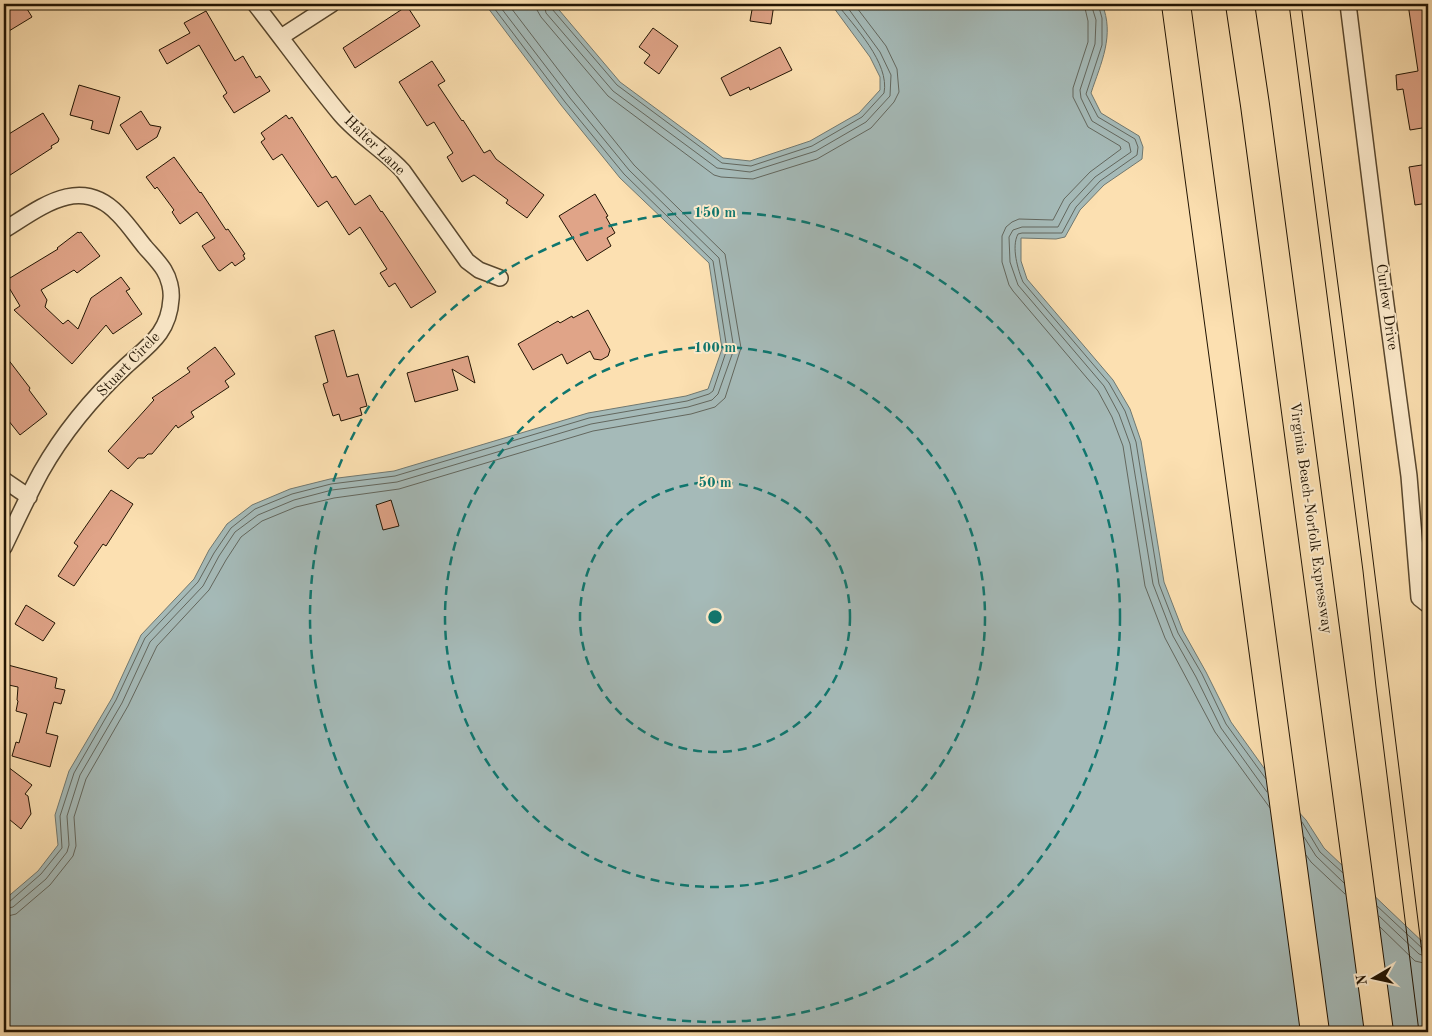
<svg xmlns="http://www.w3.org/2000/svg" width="1432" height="1036" viewBox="0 0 1432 1036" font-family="'Old Standard TT',serif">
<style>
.water{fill:#a5bab8;stroke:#707870}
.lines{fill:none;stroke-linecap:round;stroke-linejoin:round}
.shore{stroke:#63675e;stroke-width:1}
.building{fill:#e0a488;stroke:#211403}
.minor-casing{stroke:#58472e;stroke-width:18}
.motorway-casing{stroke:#211403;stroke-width:30}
.minor{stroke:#fdebcc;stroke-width:15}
.motorway{stroke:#fce0b1;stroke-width:28}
.tram{stroke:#211403;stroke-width:1}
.ring{fill:none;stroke:#0f766e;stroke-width:2.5;stroke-dasharray:9 6}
.labels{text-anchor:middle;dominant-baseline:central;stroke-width:4;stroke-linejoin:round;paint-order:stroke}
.street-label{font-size:15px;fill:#211403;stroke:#fdebcc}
.centre{fill:#0f766e;stroke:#fdebcc;stroke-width:2.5}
.ring-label{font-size:15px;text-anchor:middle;font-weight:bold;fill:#0f766e;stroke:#fdebcc;stroke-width:4;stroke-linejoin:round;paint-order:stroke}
</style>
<rect width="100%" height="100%" fill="#fce0b1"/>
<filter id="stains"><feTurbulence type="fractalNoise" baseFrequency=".004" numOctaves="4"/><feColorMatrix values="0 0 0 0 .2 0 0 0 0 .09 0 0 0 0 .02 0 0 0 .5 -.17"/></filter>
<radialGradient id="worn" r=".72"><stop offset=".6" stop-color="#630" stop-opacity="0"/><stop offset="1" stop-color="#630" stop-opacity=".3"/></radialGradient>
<path class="water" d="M485,4H554L620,82L723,158L750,161L810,141L859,113L880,90V77L870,57L831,4H1102C1115,35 1101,63 1091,93L1101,113L1139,136L1143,147L1142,159L1104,185L1080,210L1065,237L1056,239L1021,238V261L1027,279L1113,380L1130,409L1141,441L1164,582L1183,631L1206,672L1231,722L1284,796L1306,820L1324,848L1428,947V1032H4V900L38,871L58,845L55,815L69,771L112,698L141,635L194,579L209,550L227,524L252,505L290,489L330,479L394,471L588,413L686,396L708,389L722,349L709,263L620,178L561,105Z"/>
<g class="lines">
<path class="shore" d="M536,4L537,10L541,17L608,96L714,175L721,177L753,179L817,159L871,128L894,102L899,92L897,69L886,46L854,4
M544,4L546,13L613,91L717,168L750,172L816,151L866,122L890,96L891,75L880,52L845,4
M550,4L552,9L617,85L722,163L751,166L812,146L862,117L884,93C890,63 854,26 837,4
M1084,4L1088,21V42L1073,88V97L1088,127L1120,146L1121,149L1090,172L1064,199L1053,220L1019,219L1012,222L1006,227L1002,236V262L1009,285L1013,291L1098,391L1112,417L1123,446L1145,586L1165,638L1215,732L1270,808
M1091,4L1096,20L1095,44L1080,90L1081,98L1092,121L1129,143L1131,152L1095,177L1070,204L1058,227H1022L1013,230L1009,237L1010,262L1018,285L1104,386L1119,414L1130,444L1153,584L1173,636L1196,677L1221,728L1267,792
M1098,4L1102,18V45L1086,94L1098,117L1135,139L1138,147L1137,155L1100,181L1076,207L1062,233H1022L1018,234C1011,247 1018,270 1023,282L1109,383L1125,411L1136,442L1159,584L1178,633L1202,674L1226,724L1266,779
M1302,822L1320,852L1343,873
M1304,837L1316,856L1344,883
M1306,855L1311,862L1345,894
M4,903L9,902L41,874L62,848L60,816L74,773L116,700L145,638L198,582L214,553L231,528L255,509L292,494L331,484L395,476L589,418L687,401L709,394L713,391L727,349L713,261L624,174L565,102L491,4
M1377,906L1423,949L1428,950
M4,909L13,907L46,879L67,852L69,845L67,816L80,775L122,703L150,642L203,586L219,556L235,532L258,515L294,500L332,490L397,482L591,424L688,407L712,400L718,394L734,349L719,258L629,170L570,98L498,4
M1379,916L1419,954L1428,957
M4,917L16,914L50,885L73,856L76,846L74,817L86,779L128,706L157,646L209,590L226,560L241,537L262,521L296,507L334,498L399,489L593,431L691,414L715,407L725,398L741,348L725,254L634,165L576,93L508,4
M1380,927L1415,961L1428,964"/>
</g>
<path class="building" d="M4,4H24L32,17L4,34Z
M753,4H774L771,24L750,21Z
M1408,4H1428V127L1410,130L1403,89L1397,90L1396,75L1418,71Z
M407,6L420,26L355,68L343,48Z
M206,11L235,61L243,56L256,78L260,76L270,91L234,113L223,96L227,93L199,45L167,64L159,50L190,33L184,23Z
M653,28L678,46L659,74L644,63L650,55L639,47Z
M780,47L792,70L750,90L749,87L730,96L721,78Z
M432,61L445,81L438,85L462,121L463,120L484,153L490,150L496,159L544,195L527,218L506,203L508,200L474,175L462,182L447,157L453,153L434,122L427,126L399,82Z
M79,85L120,97L109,134L91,129L93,121L70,115Z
M141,111L150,125L161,127L157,137L137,150L120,125Z
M43,113L59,139L58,142L51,146L52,148L4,179V137Z
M286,115L289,119L292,117L332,178L336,176L355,205L370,195L381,212L382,211L436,292L411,308L395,283L389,287L380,273L387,269L360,227L349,235L327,201L318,207L282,154L273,160L261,142L265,139L261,133Z
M174,157L200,193L201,192L226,230L228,229L245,254L243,255L245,259L235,266L232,262L220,271L218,270L202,246L215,238L197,212L180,224L172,212L174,210L157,187L155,189L146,177Z
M1428,164V203L1415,205L1409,167Z
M595,194L608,216L606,217L615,233L607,238L611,246L587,261L559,216Z
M78,232L79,233L81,232L100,256L77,273L74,270L41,290L47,300L45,307L63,324L68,320L78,329L91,298L121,277L130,289L126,291L142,314L113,334L106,325L72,364L14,310L20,306L5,281L58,249L57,248Z
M588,310L610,350L608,356L601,360L594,359L590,351L567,364L562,354L533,370L518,344L558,321L560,323L572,316L573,318Z
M334,330L347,377L358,374L367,406L360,408L362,415L341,421L339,414L333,416L323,384L328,382L315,336Z
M215,347L235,374L225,381L229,387L191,412L194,417L178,428L176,425L152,454H148L144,458H138L128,469L108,451L154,400L152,398L190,372L187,368Z
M4,354L30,388L29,390L47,414L20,435L4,415Z
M468,356L475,383L452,369L458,390L415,402L407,373Z
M111,490L133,504L106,546L103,544L74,586L58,576L78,546L74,543Z
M391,500L399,526L383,530L376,505Z
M26,605L55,623L43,641L15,624Z
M8,665L57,678L55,688L65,690L61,704L54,702L46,733L58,736L50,767L12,756L16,742L19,743L27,714L16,711L18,701L17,700L18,687L4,684Z
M4,764L32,785L25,794L28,796L31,814L21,829L4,815Z"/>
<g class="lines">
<g class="minor-casing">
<path id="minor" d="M255,4C284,41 311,79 341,115C360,137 385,151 403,171L467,261L479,270L500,278
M1348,4L1380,260L1409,476L1419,598L1428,605
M281,37L332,4
M4,230C40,208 80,174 118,214C128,224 136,236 145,247C151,254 159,262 164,270C169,278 172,290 171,299C169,333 149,345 126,366C94,396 63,433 41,472C28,496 16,522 4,547
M4,480L29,497"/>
</g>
<g class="motorway-casing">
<path id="motorway" d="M1176,4L1315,1032
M1240,4L1255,105L1379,1032"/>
</g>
<use href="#minor" class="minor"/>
<use href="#motorway" class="motorway"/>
<path class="tram" d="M1289,4L1363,571L1376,687L1419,1032
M1301,4L1353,399L1428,1001"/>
</g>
<g class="ring">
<circle cx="715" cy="617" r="135"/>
<circle cx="715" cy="617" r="270"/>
<circle cx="715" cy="617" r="405"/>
</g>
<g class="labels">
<g class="street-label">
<text transform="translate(374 146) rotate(44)">Halter Lane</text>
<text transform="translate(1386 307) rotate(82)">Curlew Drive</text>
<text transform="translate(129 365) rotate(-46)">Stuart Circle</text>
<text transform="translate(1310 518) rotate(82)">Virginia Beach-Norfolk Expressway</text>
</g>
</g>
<circle cx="715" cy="617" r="8" class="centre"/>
<g class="ring-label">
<text x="715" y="217">150 m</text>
<text x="715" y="352">100 m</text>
<text x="715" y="487">50 m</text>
</g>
<rect width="1432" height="1036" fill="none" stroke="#fce0b1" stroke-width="20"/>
<rect x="5" y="5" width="1422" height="1026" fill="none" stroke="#211403" stroke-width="2.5"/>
<rect x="10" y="10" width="1412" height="1016" fill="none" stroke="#211403"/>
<g transform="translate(1374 978) rotate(261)" stroke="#fdebcc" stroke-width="4" paint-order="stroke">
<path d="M0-4L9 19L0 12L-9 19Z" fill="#211403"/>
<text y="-8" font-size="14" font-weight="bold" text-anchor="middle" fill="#211403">N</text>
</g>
<rect width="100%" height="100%" filter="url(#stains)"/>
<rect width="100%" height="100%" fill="url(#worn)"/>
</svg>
